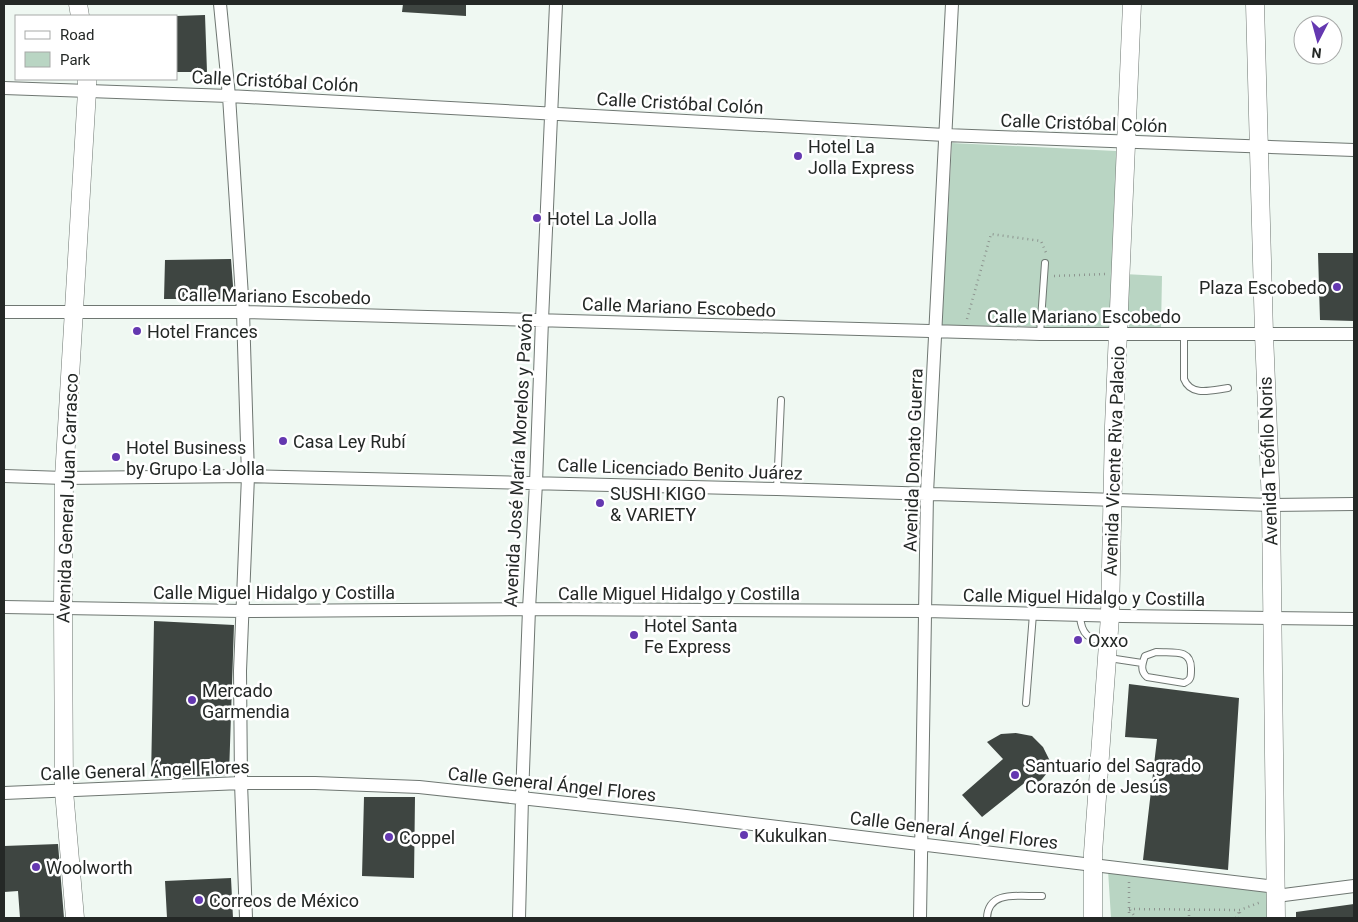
<svg xmlns="http://www.w3.org/2000/svg" width="1358" height="922" viewBox="0 0 1358 922" font-family="Roboto,sans-serif">
<style>
.green{fill:#b9d5c3}
.building{fill:#3e4541}
.lines{fill:none;stroke-linecap:round;stroke-linejoin:round}
.lane-casing{stroke:#6f7772;stroke-width:8}
.street-casing{stroke:#6f7772;stroke-width:14}
.secondary-casing{stroke:#6f7772;stroke-width:19}
.path{stroke:#8d948f;stroke-width:2.5;stroke-dasharray:1 4;stroke-linecap:butt}
.lane{stroke:#fff;stroke-width:6}
.street{stroke:#fff;stroke-width:12}
.secondary{stroke:#fff;stroke-width:18}
.poi-dot{fill:#6438b0;stroke:#fff;stroke-width:2}
.labels{text-anchor:middle;dominant-baseline:central;stroke-width:5;stroke-linejoin:round;paint-order:stroke}
.street-label{font-size:18px;fill:#242826;stroke:#fff}
.poi-label{font-size:18px;fill:#242826;stroke:#fff;text-anchor:start}
</style>
<rect width="100%" height="100%" fill="#eff8f2"/>
<path class="green" d="M952,143L1116,151L1115,328L942,325Z
M1124,274L1162,276L1161,329H1129Z
M1108,870L1271,890V918H1111Z"/>
<path class="building" d="M403,4H466V16L402,12Z
M205,15L207,72H176V16Z
M1318,253H1354V321L1320,320Z
M231,259L234,299H164L165,260Z
M154,621L234,625L229,775L151,778Z
M1129,684L1239,698L1228,870L1143,860L1157,739L1125,737Z
M1016,733L1032,736L1043,747L1050,761L1047,773L1038,784L1032,777L982,817L962,795L1003,759L987,742L1001,734Z
M364,797H415L414,878L362,876Z
M58,844L64,918H20L18,891L4,892V846Z
M231,878L233,918H167L165,881Z
M1354,904V918H1296V912Z"/>
<g class="lines">
<g class="lane-casing">
<path id="lane" d="M1040,334L1045,263
M1184,334V379C1191,397 1212,390 1228,388
M777,489L781,400
M1080,615C1081,635 1089,640 1107,642
M1156,652C1173,653 1192,648 1191,670C1191,677 1191,680 1184,683L1147,677C1140,671 1142,664 1145,656Z
M1109,658L1142,663
M1026,703L1033,614
M987,918C988,889 1021,897 1042,896"/>
</g>
<g class="street-casing">
<path id="street" d="M220,4L229,96L243,312L248,476L240,671L241,783L246,918
M4,88L229,96L945,135L1354,150
M4,312H243L1040,334H1354
M4,476L64,478L248,476L777,489L1271,505L1354,504
M4,607L242,611L529,609L925,611L1123,616L1354,619
M4,793L241,783H315L419,787L678,815L1276,887
M1276,896L1354,886
M519,918L522,797L529,609L536,483L542,320L556,4
M920,918L927,493L952,4"/>
</g>
<g class="secondary-casing">
<path id="secondary" d="M78,4L80,16
M1255,4L1264,334L1271,505L1276,918
M75,918L64,791L63,609L64,478L87,91V79
M1093,918V853L1110,616L1114,426L1132,4"/>
</g>
<path class="path" d="M1054,276L1106,274V275
M967,319L991,234L1041,241L1047,255
M1129,882V918
M1129,909L1240,910L1261,902
M1130,910L1136,918
M1189,910V918
M1236,918L1240,910
M1239,918L1240,912"/>
<use href="#lane" class="lane"/>
<use href="#street" class="street"/>
<use href="#secondary" class="secondary"/>
</g>
<g class="poi-dot">
<circle cx="798" cy="156" r="5"/>
<circle cx="537" cy="218" r="5"/>
<circle cx="1337" cy="287" r="5"/>
<circle cx="137" cy="331" r="5"/>
<circle cx="283" cy="441" r="5"/>
<circle cx="116" cy="457" r="5"/>
<circle cx="600" cy="503" r="5"/>
<circle cx="634" cy="635" r="5"/>
<circle cx="1078" cy="640" r="5"/>
<circle cx="192" cy="700" r="5"/>
<circle cx="1015" cy="775" r="5"/>
<circle cx="744" cy="835" r="5"/>
<circle cx="389" cy="837" r="5"/>
<circle cx="36" cy="867" r="5"/>
<circle cx="199" cy="900" r="5"/>
</g>
<g class="labels">
<g class="street-label">
<text transform="translate(275 81) rotate(3)">Calle Cristóbal Colón</text>
<text transform="translate(680 103) rotate(3)">Calle Cristóbal Colón</text>
<text transform="translate(1084 123) rotate(2)">Calle Cristóbal Colón</text>
<text transform="translate(274 296) rotate(1)">Calle Mariano Escobedo</text>
<text transform="translate(679 307) rotate(2)">Calle Mariano Escobedo</text>
<text x="1084" y="316">Calle Mariano Escobedo</text>
<text transform="translate(518 460) rotate(-87)">Avenida José María Morelos y Pavón</text>
<text transform="translate(913 460) rotate(-88)">Avenida Donato Guerra</text>
<text transform="translate(1114 461) rotate(-88)">Avenida Vicente Riva Palacio</text>
<text transform="translate(1268 461) rotate(-92)">Avenida Teófilo Noris</text>
<text transform="translate(680 469) rotate(2)">Calle Licenciado Benito Juárez</text>
<text transform="translate(67 498) rotate(-88)">Avenida General Juan Carrasco</text>
<text x="274" y="592">Calle Miguel Hidalgo y Costilla</text>
<text x="679" y="593">Calle Miguel Hidalgo y Costilla</text>
<text transform="translate(1084 597) rotate(1)">Calle Miguel Hidalgo y Costilla</text>
<text transform="translate(145 770) rotate(-2)">Calle General Ángel Flores</text>
<text transform="translate(552 784) rotate(6)">Calle General Ángel Flores</text>
<text transform="translate(954 830) rotate(7)">Calle General Ángel Flores</text>
</g>
<g class="poi-label">
<text x="808" y="146">Hotel La<tspan x="808" dy="21">Jolla Express</tspan></text>
<text x="547" y="218">Hotel La Jolla</text>
<text x="1327" y="287" text-anchor="end">Plaza Escobedo</text>
<text x="147" y="331">Hotel Frances</text>
<text x="293" y="441">Casa Ley Rubí</text>
<text x="126" y="447">Hotel Business<tspan x="126" dy="21">by Grupo La Jolla</tspan></text>
<text x="610" y="493">SUSHI KIGO<tspan x="610" dy="21">&amp; VARIETY</tspan></text>
<text x="644" y="625">Hotel Santa<tspan x="644" dy="21">Fe Express</tspan></text>
<text x="1088" y="640">Oxxo</text>
<text x="202" y="690">Mercado<tspan x="202" dy="21">Garmendia</tspan></text>
<text x="1025" y="765">Santuario del Sagrado<tspan x="1025" dy="21">Corazón de Jesús</tspan></text>
<text x="754" y="835">Kukulkan</text>
<text x="399" y="837">Coppel</text>
<text x="46" y="867">Woolworth</text>
<text x="209" y="900">Correos de México</text>
</g>
</g>
<rect width="1358" height="922" fill="none" stroke="#242826" stroke-width="10"/>
<rect x="15" y="15" width="162" height="65" fill="#ffffff" stroke="#a7a9a8"/>
<rect x="25" y="31" width="25" height="8" fill="#ffffff" stroke="#a7a9a8"/>
<text x="60" y="40" font-size="15" fill="#242826">Road</text>
<rect x="25" y="52" width="25" height="15" fill="#b9d5c3" stroke="#a7a9a8"/>
<text x="60" y="65" font-size="15" fill="#242826">Park</text>
<g transform="translate(1318 40) rotate(186)"><circle r="24" fill="#ffffff" stroke="#a7a9a8"/>
<path d="M0-4L9 19L0 12L-9 19Z" fill="#6438b0"/>
<text y="-8" font-size="14" font-weight="bold" text-anchor="middle" fill="#242826">N</text>
</g>
</svg>
